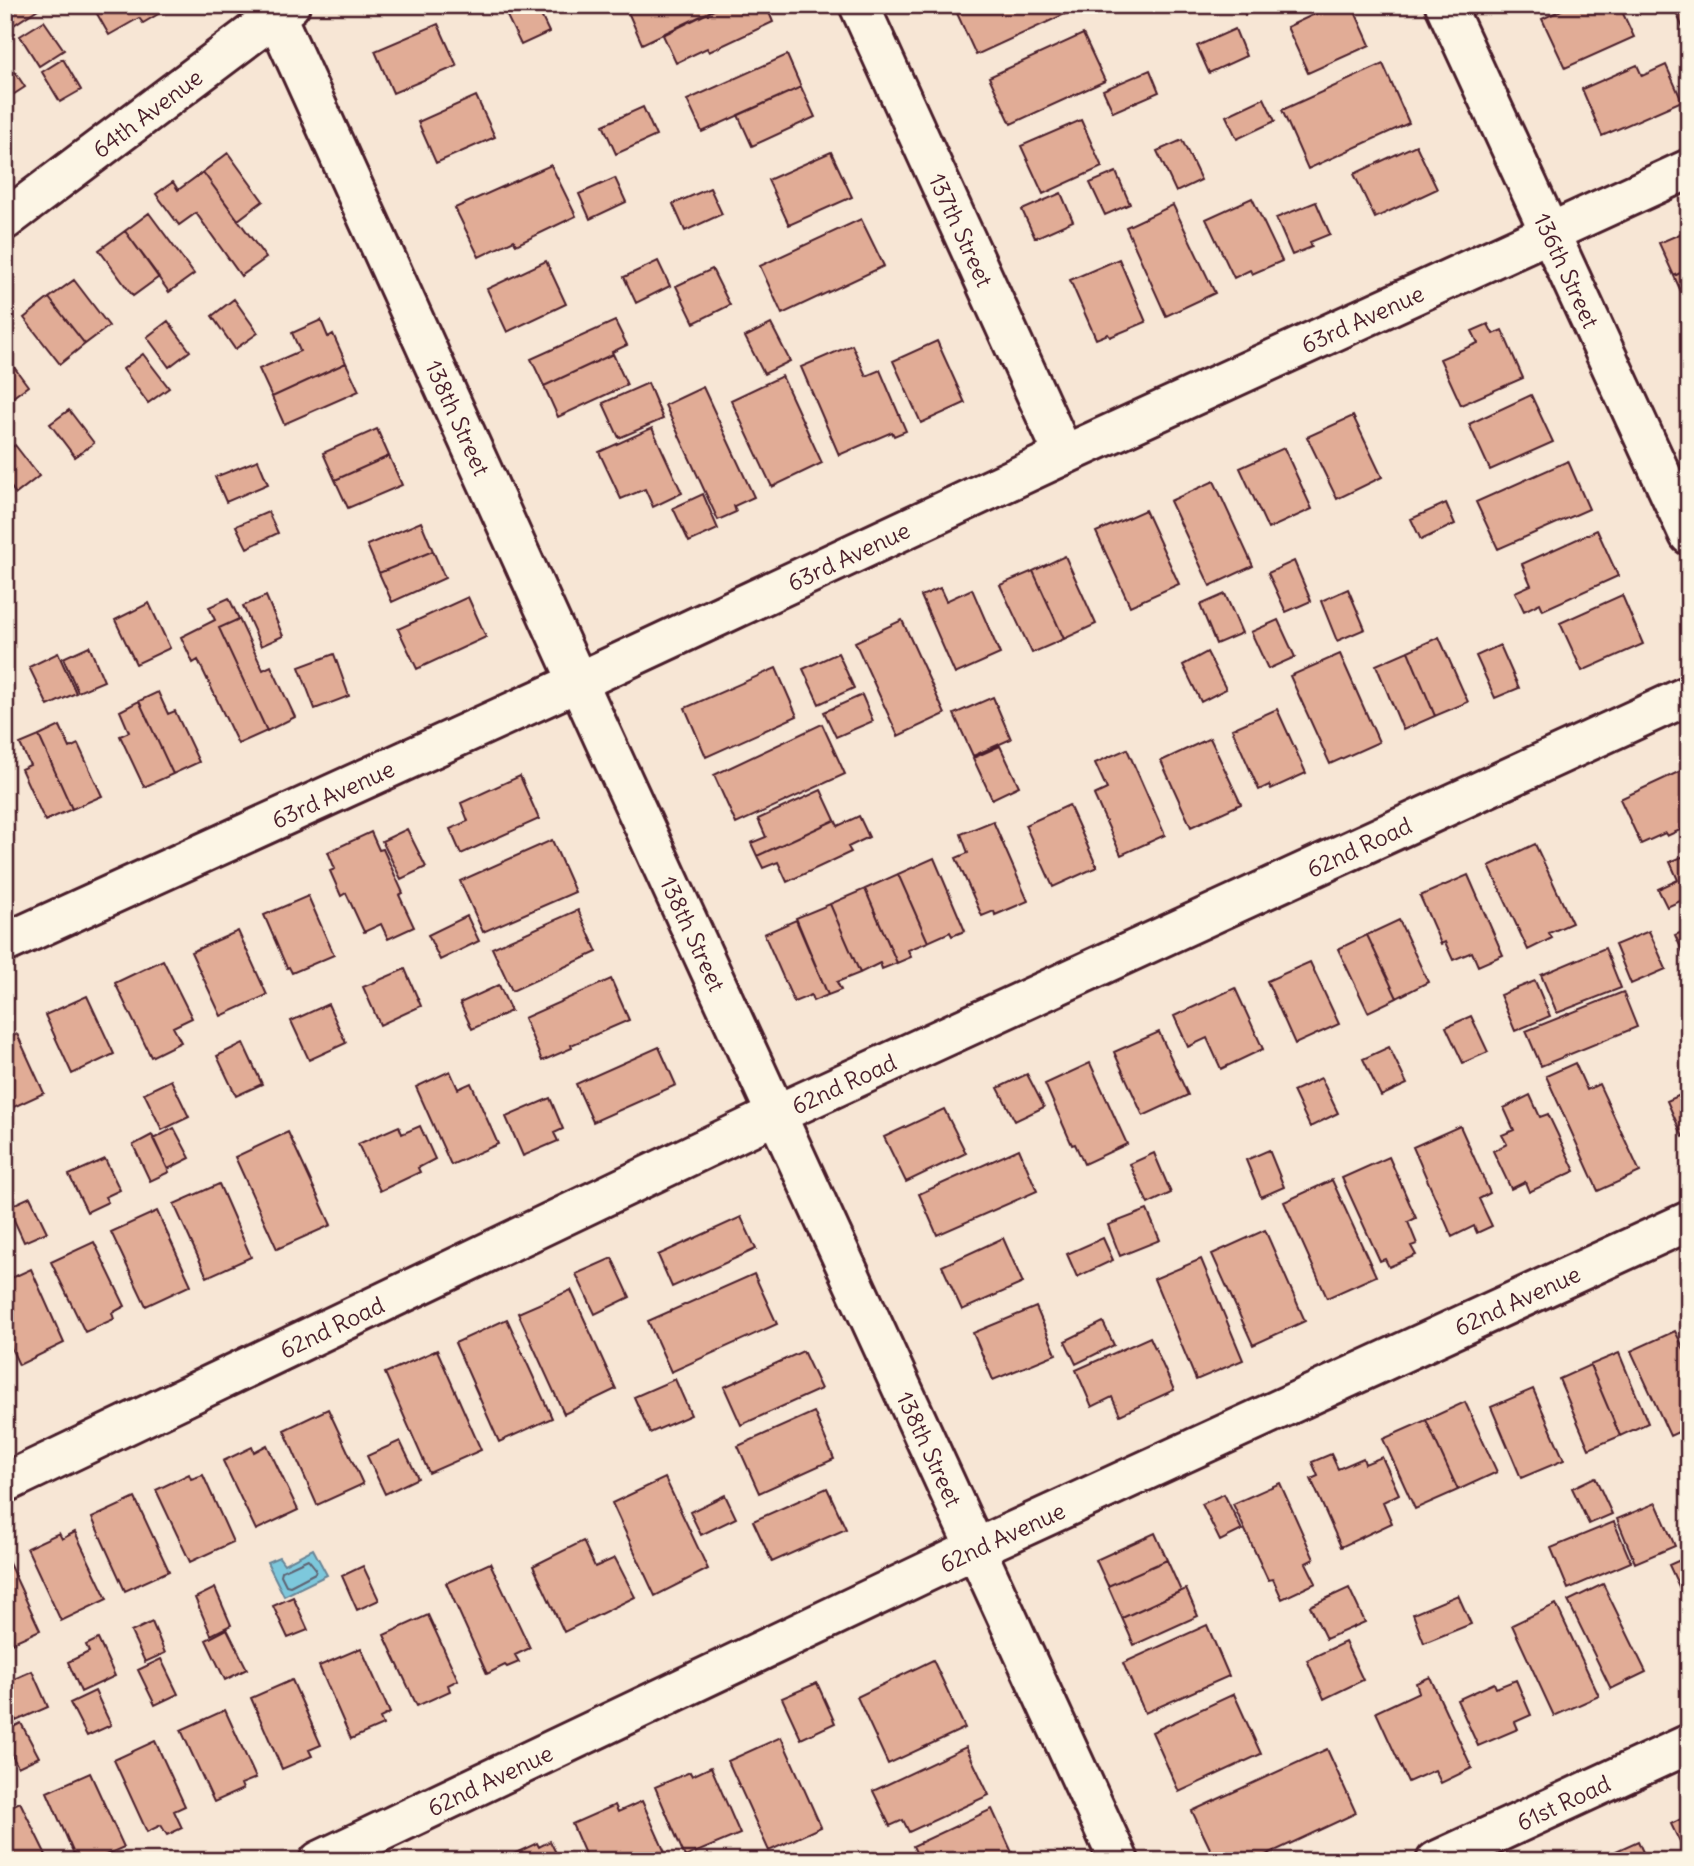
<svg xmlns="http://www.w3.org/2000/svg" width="1694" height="1866" viewBox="0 0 1694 1866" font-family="Delius,sans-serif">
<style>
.water{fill:#7dc8dc;stroke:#698495;stroke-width:2}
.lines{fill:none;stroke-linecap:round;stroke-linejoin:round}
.shore{stroke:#5e6372;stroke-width:2}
.building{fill:#e1ac96;stroke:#4a1f2b;stroke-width:2}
.street-casing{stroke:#4a1f2b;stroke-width:44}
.street{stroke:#fcf5e5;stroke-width:38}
.labels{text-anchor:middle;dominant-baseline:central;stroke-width:7;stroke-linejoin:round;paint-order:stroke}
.street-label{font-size:23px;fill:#4a1f2b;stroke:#fcf5e5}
</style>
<rect width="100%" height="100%" fill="#f7e6d5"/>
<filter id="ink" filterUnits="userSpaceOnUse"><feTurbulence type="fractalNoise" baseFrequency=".0143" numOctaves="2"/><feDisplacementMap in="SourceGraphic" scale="14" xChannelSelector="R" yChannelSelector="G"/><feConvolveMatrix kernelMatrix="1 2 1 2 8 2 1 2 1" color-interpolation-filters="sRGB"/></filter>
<g filter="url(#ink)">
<path class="water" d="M313,1549L327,1575L284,1596L267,1562L279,1557L284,1564Z"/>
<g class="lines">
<path class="shore" d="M308,1559L316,1569L315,1573L290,1586L286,1585L281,1575L282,1571Z"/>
</g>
<path class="building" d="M5,5H44L12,26L5,15Z
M92,5H157L155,6L160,13L143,23L139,18L109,35Z
M519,5H536L549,32L521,45L505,12Z
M643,5H724L642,44L628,12Z
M724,5H766L773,22L709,52L707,48L676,63L663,35Z
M963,5H1061L1065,14L976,55L955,9Z
M1241,5H1267L1245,15Z
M1334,5H1352L1370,45L1308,73L1287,27Z
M1572,5H1619L1634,37L1565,68L1542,19Z
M1673,5H1689V31L1685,33Z
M44,21L64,50L39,66L20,36Z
M438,24L457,66L393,93L375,51Z
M1235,29L1246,56L1209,73L1197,46Z
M1083,34L1105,81L1011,124L989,77Z
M787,55L801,87L702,132L687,100Z
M5,57L25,87L5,100Z
M63,59L81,90L60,102L42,72Z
M1383,64L1409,123L1308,169L1282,110Z
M1637,65L1642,76L1666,65L1682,101L1602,136L1582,89Z
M1150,70L1159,92L1113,112L1103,90Z
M801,87L815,117L752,146L738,115Z
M476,96L495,137L436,163L418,122Z
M1264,98L1275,121L1237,139L1226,116Z
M643,107L656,136L616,154L603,125Z
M1081,120L1102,167L1043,194L1021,146Z
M1182,140L1201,180L1176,192L1157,151Z
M1416,145L1437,189L1375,218L1354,174Z
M831,152L852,197L789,225L768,180Z
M228,153L263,201L238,220L203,172Z
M551,165L576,216L516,245L514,240L479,257L455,208Z
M203,172L266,258L241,276L196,213L179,225L156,194L173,182L178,190Z
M1116,172L1130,204L1105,215L1090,183Z
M615,178L626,202L590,219L579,194Z
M710,188L722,214L685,231L673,204Z
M1061,193L1073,221L1035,238L1022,210Z
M1252,198L1282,261L1252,274L1250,270L1234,278L1206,219Z
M1316,202L1330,234L1310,242L1312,247L1292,255L1276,218Z
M1173,205L1215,293L1166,316L1126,227Z
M149,213L194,274L169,292L125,231Z
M861,219L884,266L782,314L760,266Z
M1689,230V269L1674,276L1659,243Z
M125,231L159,277L133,296L99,250Z
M1119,259L1146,322L1110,337L1108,334L1096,339L1070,280Z
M546,261L566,304L507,332L487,289Z
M658,261L670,286L636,303L624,277Z
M712,269L730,305L694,323L676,286Z
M1689,269V307H1688L1674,276Z
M74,280L109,326L85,344L49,298Z
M49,298L85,344L60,364L24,318Z
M234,299L258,333L235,349L212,316Z
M321,320L328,337L333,334L346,363L272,397L259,369L300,351L292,333Z
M168,321L190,351L169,367L147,337Z
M615,321L627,345L612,352L613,354L544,386L531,359Z
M771,324L790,361L764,374L745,337Z
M1488,324L1493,334L1502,330L1523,378L1461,405L1440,359L1478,343L1472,331Z
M937,341L965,403L921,423L893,361Z
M852,345L866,376L880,370L906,431L894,436L892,432L839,455L801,367Z
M143,354L169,388L148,403L123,369Z
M613,354L627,385L558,417L544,386Z
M5,355L28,386L5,403Z
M346,363L359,391L284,424L272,397Z
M782,376L822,463L772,487L731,400Z
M648,383L663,419L619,438L603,403Z
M703,387L754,497L734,506L736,512L718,520L665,405Z
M1531,395L1553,442L1490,470L1469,424Z
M69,410L94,443L75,457L50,424Z
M1353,416L1382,477L1337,499L1307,437Z
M652,428L682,493L653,507L645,489L621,499L599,452Z
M377,429L389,456L335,480L323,453Z
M15,445L39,476L16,494L5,479V452Z
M1284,448L1312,509L1268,529L1240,468Z
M389,456L402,485L348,508L335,480Z
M258,460L268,484L226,502L215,477Z
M1568,461L1589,509L1498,549L1476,502Z
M1214,481L1253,566L1210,586L1170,501Z
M703,494L718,529L689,542L673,508Z
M1446,503L1455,524L1421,540L1411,519Z
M1145,510L1179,584L1130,606L1096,532Z
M268,512L278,533L247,548L236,526Z
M421,522L433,551L379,573L367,545Z
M1597,530L1618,576L1543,610L1540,603L1524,611L1515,592L1531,585L1522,564Z
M433,551L445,578L392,602L379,573Z
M1065,556L1096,624L1064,639L1033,571Z
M1294,561L1311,601L1286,612L1268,573Z
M1033,571L1064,639L1032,653L1000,585Z
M940,588L946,601L972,589L1000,654L955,674L921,596Z
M1348,589L1365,629L1337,641L1321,601Z
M1225,594L1242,633L1216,644L1200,605Z
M1622,595L1643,644L1582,671L1560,623Z
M266,596L283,636L261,646L243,606Z
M468,597L486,637L417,669L398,629Z
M229,598L239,619L219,628L267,731L238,744L198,660L193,663L181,637L215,620L209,607Z
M149,603L170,648L136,664L115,620Z
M239,619L263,670L271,666L295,717L267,731L219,628Z
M902,620L945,714L898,736L855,642Z
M1278,620L1295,657L1268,669L1251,632Z
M1439,637L1468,702L1435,716L1408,651Z
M1500,645L1519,688L1495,698L1476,656Z
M89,646L104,681L78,692L63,658Z
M1408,651L1435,716L1403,730L1376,665Z
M1207,652L1226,689L1201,702L1183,665Z
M58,653L76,693L48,706L29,667Z
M838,653L854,688L819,704L803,669Z
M334,654L349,696L315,709L299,667Z
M1340,654L1379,742L1330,764L1290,676Z
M776,668L797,716L706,757L685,708Z
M158,692L168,714L175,711L199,762L173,774L139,701Z
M862,695L873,721L836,737L824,712Z
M993,697L1011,739L973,756L954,714Z
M139,701L173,774L144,787L120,736L129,732L120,711Z
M1277,709L1306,773L1271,789L1269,785L1259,790L1232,729Z
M822,724L845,774L736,824L714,775Z
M60,726L70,748L78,744L102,796L72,809L39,736Z
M39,736L72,809L45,821L21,769L30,765L20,744Z
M1210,738L1241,804L1191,827L1161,761Z
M1000,746L1019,786L992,799L973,758Z
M1127,749L1165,835L1121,855L1094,795L1107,789L1095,763Z
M1689,767V826L1667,836L1665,833L1641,844L1620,799Z
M520,776L539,819L461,854L450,829L468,821L461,803Z
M821,790L835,820L757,856L751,843L766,837L758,819Z
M1069,805L1097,867L1053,887L1025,825Z
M859,816L869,837L848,847L851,852L787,882L778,862L763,868L757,856L835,820L838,826Z
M993,821L1028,901L995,915L994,911L982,916L956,858L968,853L961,834Z
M407,829L426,867L401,879L382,841Z
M371,832L379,850L383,849L403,893L399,895L414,927L388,939L381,924L364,932L346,893L341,896L330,871L335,869L328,852Z
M552,840L575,892L483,932L460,881Z
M1535,844L1572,923L1549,933L1552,938L1528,950L1489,866Z
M1689,854V901L1687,898L1667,907L1658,889L1678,880L1670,862Z
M934,858L965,931L952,936L950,932L928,942L898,874Z
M898,874L928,942L908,950L911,957L897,963L865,889Z
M1468,875L1503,955L1478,966L1472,952L1453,960L1445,942L1441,944L1420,896Z
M865,889L897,963L882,969L880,963L860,973L830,904Z
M308,896L334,955L292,973L289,967L287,968L264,915Z
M830,904L860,973L837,982L841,990L828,995L796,918Z
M578,910L597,952L512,991L492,948Z
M467,916L479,941L440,960L428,935Z
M796,920L828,995L813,1001L811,995L794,1002L764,934Z
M1399,920L1428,982L1397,998L1367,935Z
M1689,929V965L1675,935Z
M238,931L267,995L221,1016L191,952Z
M1649,931L1666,969L1631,984L1615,945Z
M1367,935L1397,998L1368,1012L1338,949Z
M1605,948L1621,988L1557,1013L1541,975Z
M163,960L192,1018L173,1027L181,1042L151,1057L115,983Z
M1310,962L1339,1024L1295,1044L1267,981Z
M405,969L421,1006L380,1025L363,987Z
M611,979L629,1020L571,1045L572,1048L542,1061L524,1018Z
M1535,981L1550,1016L1515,1031L1500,995Z
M499,985L511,1011L472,1029L460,1003Z
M1235,988L1263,1049L1221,1069L1207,1038L1188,1047L1174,1016Z
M1623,992L1637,1027L1541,1066L1526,1031Z
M87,996L114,1054L72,1074L45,1015Z
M328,1004L346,1043L309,1060L291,1021Z
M1471,1016L1488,1052L1463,1063L1446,1027Z
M1159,1032L1188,1095L1143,1116L1114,1052Z
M17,1034L44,1093L5,1111V1040Z
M243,1043L262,1084L236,1096L217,1056Z
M659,1047L676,1085L593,1122L576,1084Z
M1389,1047L1407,1084L1381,1096L1363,1059Z
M1090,1063L1127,1144L1084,1164L1075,1144L1072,1145L1045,1084Z
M1575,1063L1587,1090L1599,1084L1640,1172L1598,1191L1546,1076Z
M450,1071L458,1089L471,1083L498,1144L451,1165L416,1087Z
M1027,1074L1044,1107L1015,1121L998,1088Z
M1321,1078L1338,1113L1310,1127L1293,1091Z
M171,1080L189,1117L162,1130L144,1093Z
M1689,1091V1134L1683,1137L1667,1101Z
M1530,1095L1540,1117L1548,1114L1575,1171L1529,1192L1525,1182L1511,1189L1493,1151L1507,1144L1502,1135L1514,1130L1504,1108Z
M550,1098L563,1129L554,1133L558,1141L523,1156L506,1117Z
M944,1109L966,1153L906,1182L884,1137Z
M399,1126L402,1134L420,1126L435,1159L418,1168L420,1172L380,1191L358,1144Z
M1460,1126L1490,1193L1479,1199L1492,1226L1477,1233L1474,1226L1452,1237L1413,1147Z
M174,1128L190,1158L168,1169L153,1139Z
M288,1132L331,1225L277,1249L235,1157Z
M152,1135L169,1172L150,1181L133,1145Z
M1019,1149L1037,1191L937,1235L919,1194Z
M1269,1150L1284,1187L1261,1197L1246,1160Z
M1154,1153L1171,1193L1148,1204L1130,1164Z
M1389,1157L1416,1218L1408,1222L1417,1244L1411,1246L1416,1255L1389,1267L1385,1259L1380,1261L1342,1178Z
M105,1159L120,1190L105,1197L108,1202L87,1212L69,1175Z
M1332,1180L1376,1276L1327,1298L1284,1202Z
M219,1184L251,1257L207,1277L174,1204Z
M30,1197L47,1232L24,1242L8,1207Z
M1147,1210L1160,1240L1120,1256L1108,1225Z
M157,1211L191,1285L146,1306L111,1232Z
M741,1217L756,1249L672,1287L658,1255Z
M1265,1230L1305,1321L1253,1345L1212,1254Z
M1003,1238L1023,1283L962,1310L942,1266Z
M1103,1238L1113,1260L1077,1277L1067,1254Z
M94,1242L125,1306L112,1313L114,1319L85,1332L51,1262Z
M612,1258L630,1297L595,1314L576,1274Z
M1201,1259L1243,1360L1196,1380L1154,1279Z
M31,1269L64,1343L19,1365L5,1335V1281Z
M754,1274L777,1324L671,1372L648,1321Z
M571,1290L616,1389L564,1414L518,1313Z
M1036,1307L1056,1354L993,1380L973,1333Z
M507,1319L552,1418L499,1442L455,1343Z
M1103,1322L1114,1345L1076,1364L1065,1341Z
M1675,1331L1689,1359V1427L1670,1436L1631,1351Z
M1150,1337L1174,1390L1120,1415L1112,1397L1092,1407L1076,1370Z
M437,1350L481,1450L429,1473L385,1373Z
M803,1351L821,1389L741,1425L724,1387Z
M1619,1353L1648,1423L1620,1436L1590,1365Z
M1590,1365L1620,1436L1589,1449L1559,1379Z
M675,1379L691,1415L650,1433L634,1397Z
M1533,1389L1564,1460L1521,1478L1491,1407Z
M1465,1402L1497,1472L1458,1490L1426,1420Z
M328,1409L363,1484L317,1505L284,1430Z
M814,1412L834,1459L759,1493L738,1446Z
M1426,1420L1458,1490L1415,1509L1383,1439Z
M400,1441L418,1478L385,1494L367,1456Z
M267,1445L298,1510L256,1530L223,1461L252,1447L254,1452Z
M1331,1454L1338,1469L1363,1458L1365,1464L1382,1457L1399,1494L1383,1502L1392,1523L1341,1547L1311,1479L1318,1476L1312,1462Z
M189,1474L191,1479L203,1475L233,1542L190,1562L156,1490Z
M1595,1477L1612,1514L1589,1524L1572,1488Z
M665,1478L708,1569L655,1596L612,1503Z
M1280,1483L1314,1559L1306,1563L1316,1583L1282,1599L1273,1579L1268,1580L1233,1504Z
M827,1488L846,1529L772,1562L753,1521Z
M1224,1494L1242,1530L1220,1541L1202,1504Z
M725,1495L736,1518L701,1535L690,1512Z
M135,1498L169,1571L125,1591L92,1518Z
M1656,1503L1675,1546L1635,1563L1617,1519Z
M1614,1522L1631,1562L1568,1589L1551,1548Z
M75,1532L107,1599L61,1621L27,1548L59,1533L62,1539Z
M1155,1533L1167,1560L1108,1586L1096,1560Z
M583,1541L595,1567L615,1558L635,1597L564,1632L533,1566Z
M1689,1556V1608L1669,1565Z
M7,1559L40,1630L5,1646V1560Z
M1167,1560L1181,1591L1122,1618L1108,1586Z
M490,1563L530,1648L515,1655L519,1662L507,1667L505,1665L487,1674L446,1583Z
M363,1566L379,1600L357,1610L342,1576Z
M1603,1584L1646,1672L1611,1689L1568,1601Z
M215,1588L231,1625L211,1635L195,1598Z
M1349,1588L1365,1622L1326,1639L1310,1606Z
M1186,1589L1198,1616L1134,1645L1122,1618Z
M1458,1595L1471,1624L1424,1643L1413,1614Z
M293,1597L308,1630L288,1638L273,1606Z
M1556,1604L1599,1696L1554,1716L1512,1625Z
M428,1615L458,1680L448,1685L450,1691L417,1706L384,1635Z
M152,1622L165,1653L145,1662L131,1632Z
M1207,1625L1229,1676L1145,1713L1123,1663Z
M227,1629L247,1669L225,1680L206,1640Z
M98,1639L115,1676L81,1692L68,1662L89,1652L86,1645Z
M1345,1642L1363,1680L1324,1699L1307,1660Z
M361,1648L390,1713L380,1718L383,1725L351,1739L319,1666Z
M161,1659L178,1694L155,1705L138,1670Z
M933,1660L965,1728L888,1764L857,1697Z
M32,1671L48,1707L16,1721L5,1697V1683Z
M1430,1677L1472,1768L1441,1783L1435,1770L1408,1782L1376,1712L1419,1692L1416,1683Z
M292,1680L321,1745L309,1750L312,1756L282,1769L251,1698Z
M1516,1680L1531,1715L1515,1722L1518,1729L1478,1746L1457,1700L1494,1683L1496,1688Z
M817,1683L835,1723L801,1739L782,1698Z
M95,1691L111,1725L87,1736L70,1703Z
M1234,1694L1261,1754L1179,1792L1152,1732Z
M225,1710L256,1778L241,1784L243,1789L214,1802L181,1730Z
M21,1723L39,1757L18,1767L5,1742V1731Z
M781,1737L821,1827L769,1851L728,1761Z
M155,1741L185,1806L174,1811L182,1828L167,1835L161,1825L147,1832L114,1760Z
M966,1747L989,1795L909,1832L903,1820L890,1826L873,1791Z
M1327,1749L1356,1813L1253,1861H1216L1192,1811Z
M711,1767L740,1834L685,1857L655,1787L690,1772L692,1776Z
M90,1773L124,1847L92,1861H77L47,1792Z
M642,1801L667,1857L659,1861H588L572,1824L615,1805L618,1812Z
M20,1802L49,1861H5V1809Z
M992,1809L1015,1859L920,1861L913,1846Z
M1689,1815V1861L1671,1824Z
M550,1841L560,1861H504L503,1859L537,1843L539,1847Z
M1638,1841L1647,1861H1594Z"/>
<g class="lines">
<g class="street-casing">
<g id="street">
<path id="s1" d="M271,5L598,726L1119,1861"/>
<path id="s2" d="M859,5L1064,455"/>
<path id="s3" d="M1445,5L1689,535"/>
<path id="s4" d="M5,220L290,5"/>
<path id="s5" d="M5,943L578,682L1064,455L1689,169"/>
<path id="s6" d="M5,1483L777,1114L1689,695"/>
<path id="s7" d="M319,1861L977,1548L1689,1221"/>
<path id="s8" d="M1436,1861L1689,1744"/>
</g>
</g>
<use href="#street" class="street"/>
</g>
</g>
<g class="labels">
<g class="street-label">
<text stroke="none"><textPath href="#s4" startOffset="178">64th Avenue</textPath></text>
<text stroke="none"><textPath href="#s2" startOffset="247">137th Street</textPath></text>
<text stroke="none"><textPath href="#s3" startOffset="292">136th Street</textPath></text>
<text stroke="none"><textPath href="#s5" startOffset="1494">63rd Avenue</textPath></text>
<text stroke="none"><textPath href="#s1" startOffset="453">138th Street</textPath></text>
<text stroke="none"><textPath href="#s5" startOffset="928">63rd Avenue</textPath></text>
<text stroke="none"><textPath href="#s5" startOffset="360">63rd Avenue</textPath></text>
<text stroke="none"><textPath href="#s6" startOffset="1496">62nd Road</textPath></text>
<text stroke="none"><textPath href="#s1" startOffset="1020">138th Street</textPath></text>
<text stroke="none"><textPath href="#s6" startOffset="929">62nd Road</textPath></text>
<text stroke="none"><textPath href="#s7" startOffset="1323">62nd Avenue</textPath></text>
<text stroke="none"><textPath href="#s6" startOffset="362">62nd Road</textPath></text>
<text stroke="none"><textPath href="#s1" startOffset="1587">138th Street</textPath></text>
<text stroke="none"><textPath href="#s7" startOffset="756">62nd Avenue</textPath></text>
<text stroke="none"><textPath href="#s7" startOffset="189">62nd Avenue</textPath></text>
<text stroke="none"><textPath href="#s8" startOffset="140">61st Road</textPath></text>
</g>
</g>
<rect width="1694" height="1866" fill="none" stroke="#fcf5e5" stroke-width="28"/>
<rect x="14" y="14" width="1666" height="1838" fill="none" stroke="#4a1f2b" stroke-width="2.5" filter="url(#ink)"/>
</svg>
